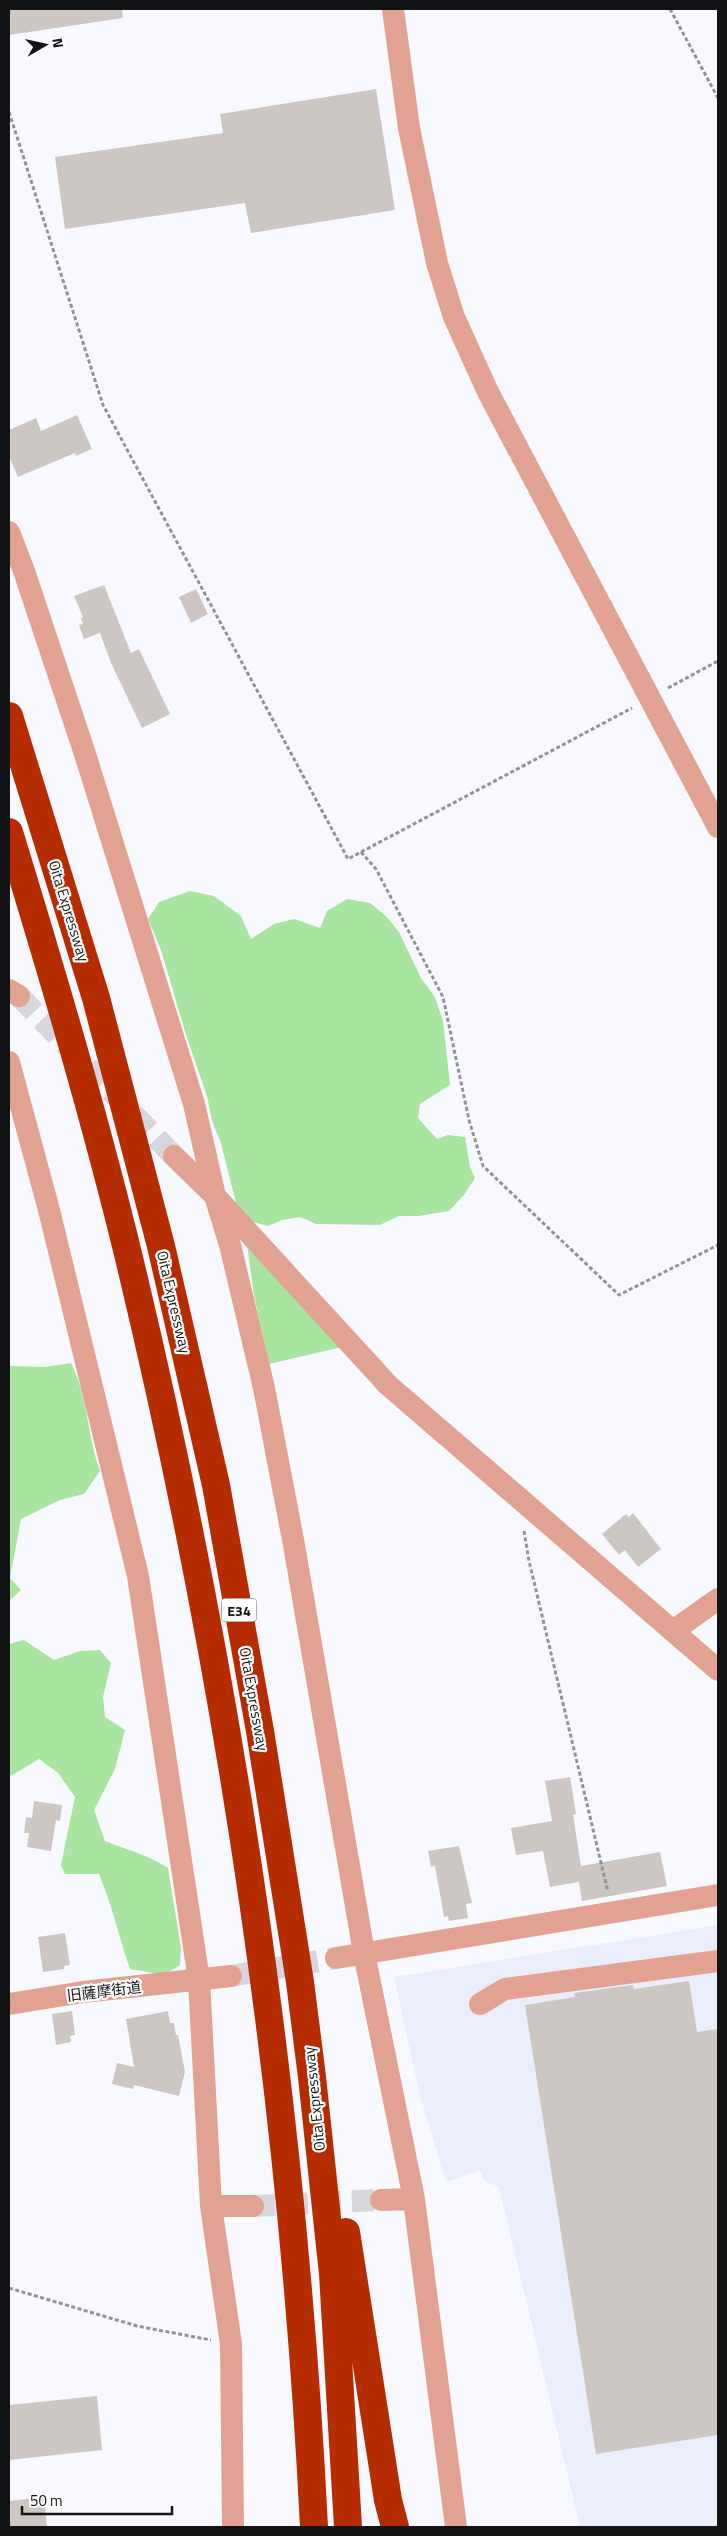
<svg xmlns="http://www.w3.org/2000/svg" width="727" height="2536" viewBox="0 0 727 2536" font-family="'Titillium Web','Noto Sans JP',sans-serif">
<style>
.built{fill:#eaeefa}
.green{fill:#a7e5a1}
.building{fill:#cdc7c4}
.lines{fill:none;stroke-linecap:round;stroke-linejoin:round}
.minor-tunnel{stroke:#d6d6dc;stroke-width:22;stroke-dasharray:22 11;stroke-linecap:butt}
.path{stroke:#919296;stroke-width:3;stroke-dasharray:4 2.5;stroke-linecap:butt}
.minor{stroke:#e2a292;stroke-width:22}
.highway{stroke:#b52c00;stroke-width:28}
.labels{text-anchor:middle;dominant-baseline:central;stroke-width:4.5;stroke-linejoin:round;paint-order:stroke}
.shield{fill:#fff;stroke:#595a5a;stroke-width:1}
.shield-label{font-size:14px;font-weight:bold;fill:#121314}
.street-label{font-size:15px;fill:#121314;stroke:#fff}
</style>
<rect width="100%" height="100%" fill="#f8f9ff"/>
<path class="built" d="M718,1925V2527H580L499,2187L484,2181L480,2170L446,2182L419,2092L394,1977Z"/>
<path class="green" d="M190,891L214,896L241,916L251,939L274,924L294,919L320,928L327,911L347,899L370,903L386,916L399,932L421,978L435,997L443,1021L450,1085L420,1104L418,1118L437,1139L448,1135L465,1137L470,1167L475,1178L464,1195L449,1211L419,1216H399L380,1225L316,1224L300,1217L282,1220L268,1226L249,1221L236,1203L221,1143L212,1121L207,1096L186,1035L161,950L148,919L159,902Z
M247,1244L342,1347L269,1364L254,1296Z
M71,1363C88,1396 87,1436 100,1471L84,1494L60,1500L21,1519L10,1578L21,1590L9,1601V1366L45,1367Z
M24,1640L54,1660L80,1651L100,1650L111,1663L103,1697L105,1717L125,1730L115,1769L94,1810L105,1841C127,1850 148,1855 168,1868L181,1948L180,1965L164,1975L130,1969C119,1937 112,1905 99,1874H65L61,1865L75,1797L58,1773L39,1759L9,1777V1644Z"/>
<path class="building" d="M9,9H122L123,18L9,35Z
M376,89L395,210L251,233L245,203L65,229L55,157L223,133L220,114Z
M77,415L92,449L76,456L75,453L18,477L9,456V430L36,418L41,431Z
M104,585L131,653L139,649L170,714L142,728L111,663L100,633L84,639L79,625L83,624L81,618L83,617L74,596Z
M196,589L208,614L191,623L179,597Z
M633,1513L661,1549L638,1567L625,1550L619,1555L602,1534L626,1514L629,1517Z
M570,1777L576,1814L573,1815L581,1866L660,1852L667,1886L582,1901L579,1882L550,1887L543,1851L516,1855L511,1828L552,1821L545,1781Z
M34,1801L62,1805L60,1821L56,1820L51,1851L27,1847L29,1833H24L26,1817L32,1818Z
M459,1846L472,1903L466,1904L468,1918L449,1921L448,1916L444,1917L435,1866L431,1867L428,1851Z
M65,1933L70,1965L64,1966V1969L43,1972L38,1937Z
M689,1981L697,2032L718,2029V2435L596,2454L525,2005L575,1997L574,1993L633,1985L634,1989Z
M72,2011L75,2035L70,2036L71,2042L56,2045L52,2014Z
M168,2011L170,2023H174L176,2035H178L185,2072L179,2096L134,2085L133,2089L112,2084L117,2063L134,2067L126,2019Z
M97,2396L102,2450L9,2460V2405Z
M44,2497L47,2527H9V2501Z"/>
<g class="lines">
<path class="minor-tunnel" d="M19,996L174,1156
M231,1976L336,1958
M253,2206L381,2200"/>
<path class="path" d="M670,9L718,98
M9,112L103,405L348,859L632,708
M668,688L718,661
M361,852L376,869L443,997L469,1120L483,1166L619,1295L718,1245
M524,1531L529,1561L608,1892
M9,2288L137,2326L211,2340"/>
<path class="minor" d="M393,9L409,128L437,263L454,317L488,392L718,827
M9,532L24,571L85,754L194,1104L215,1196L230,1245L264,1388L294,1545L364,1953L414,2199L456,2527
M9,990L19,996
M9,1062L49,1210L138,1576L199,1980L211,2206L231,2344L233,2527
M174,1156L215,1196L388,1385L718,1670
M673,1631L718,1599
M336,1958L718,1895
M9,2004L83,1992L231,1976
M480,2004L505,1989L718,1961
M381,2200L414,2199
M211,2206H253"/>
<path class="highway" d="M9,716L96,998L161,1246L216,1485L260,1731L300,1982L312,2077L333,2274L348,2527
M9,832C52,973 94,1114 129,1258C229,1674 293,2100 314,2527
M346,2232L388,2500L395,2527"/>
</g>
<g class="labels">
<rect class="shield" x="221.5" y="1598.5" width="35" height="23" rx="4"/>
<g class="shield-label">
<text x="239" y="1610">E34</text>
</g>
<g class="street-label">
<text transform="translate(69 911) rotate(73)">Oita Expressway</text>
<text transform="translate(174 1302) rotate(77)">Oita Expressway</text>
<text transform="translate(254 1699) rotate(80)">Oita Expressway</text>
<text transform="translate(104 1991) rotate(-7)">旧薩摩街道</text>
<text transform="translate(314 2099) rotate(-96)">Oita Expressway</text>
</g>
</g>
<rect width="727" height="2536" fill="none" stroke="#121314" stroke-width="20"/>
<g transform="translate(45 45) rotate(81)" stroke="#ffffff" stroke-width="4" paint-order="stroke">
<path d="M0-4L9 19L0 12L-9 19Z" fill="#121314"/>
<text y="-8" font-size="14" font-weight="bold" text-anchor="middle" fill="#121314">N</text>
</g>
<path d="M22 2506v8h150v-8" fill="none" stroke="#121314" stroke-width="2.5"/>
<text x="30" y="2506" font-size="15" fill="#121314" stroke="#ffffff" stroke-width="4" paint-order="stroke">50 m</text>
</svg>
